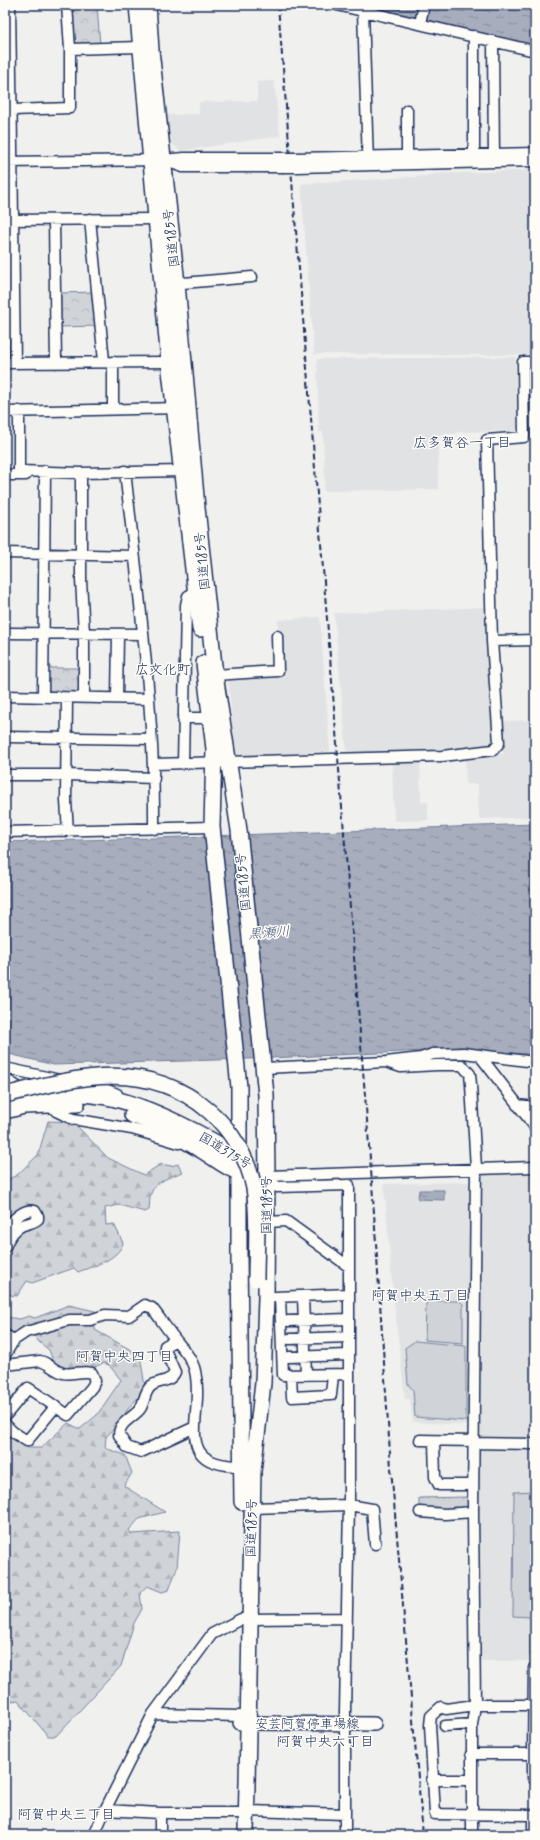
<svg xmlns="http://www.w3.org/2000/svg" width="540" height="1840" viewBox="0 0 540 1840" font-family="Mynerve,'Klee One',sans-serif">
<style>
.built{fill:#e0e2e3}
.forest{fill:url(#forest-firs);stroke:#76819b}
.park{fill:url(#park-crowns);stroke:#76819b}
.pitch{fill:#d0d3d8;stroke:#76819b}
.water{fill:url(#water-ripples);stroke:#6f7b97}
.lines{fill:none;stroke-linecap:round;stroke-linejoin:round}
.minor-casing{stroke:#1b2f5e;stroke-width:13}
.major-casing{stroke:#1b2f5e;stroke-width:16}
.highway-casing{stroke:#1b2f5e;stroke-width:18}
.minor{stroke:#fdfcf7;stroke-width:10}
.major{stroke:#fdfcf7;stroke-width:13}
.highway{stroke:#fdfcf7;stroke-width:15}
.rail{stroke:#1b2f5e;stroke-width:2;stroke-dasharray:6 3;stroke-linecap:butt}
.minor-bridge-casing{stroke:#1b2f5e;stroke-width:13;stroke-linecap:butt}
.highway-bridge-casing{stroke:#1b2f5e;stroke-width:18;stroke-linecap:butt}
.minor-bridge{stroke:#fdfcf7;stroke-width:10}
.highway-bridge{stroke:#fdfcf7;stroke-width:15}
.labels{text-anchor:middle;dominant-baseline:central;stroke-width:3;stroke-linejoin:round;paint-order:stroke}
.street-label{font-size:13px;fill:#1b2f5e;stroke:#fdfcf7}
.neighbourhood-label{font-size:14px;fill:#1b2f5e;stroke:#fdfcf7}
.water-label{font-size:14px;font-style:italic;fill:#4c5b7f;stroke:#fdfcf7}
</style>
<defs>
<pattern id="forest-firs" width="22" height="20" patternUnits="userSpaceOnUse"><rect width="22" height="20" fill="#d0d3d8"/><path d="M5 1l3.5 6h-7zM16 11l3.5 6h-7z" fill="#b2b5bc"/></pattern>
<pattern id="park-crowns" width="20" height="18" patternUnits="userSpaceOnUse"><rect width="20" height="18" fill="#d0d3d8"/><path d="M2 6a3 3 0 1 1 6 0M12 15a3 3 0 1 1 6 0" fill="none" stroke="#b2b5bc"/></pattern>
<pattern id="water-ripples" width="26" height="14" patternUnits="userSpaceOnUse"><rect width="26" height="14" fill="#a7adbd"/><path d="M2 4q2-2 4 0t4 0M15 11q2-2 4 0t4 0" fill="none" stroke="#878d9d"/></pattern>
</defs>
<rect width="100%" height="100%" fill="#f0f0ee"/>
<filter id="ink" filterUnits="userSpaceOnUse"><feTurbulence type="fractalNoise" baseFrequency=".025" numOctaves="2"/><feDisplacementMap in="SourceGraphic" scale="8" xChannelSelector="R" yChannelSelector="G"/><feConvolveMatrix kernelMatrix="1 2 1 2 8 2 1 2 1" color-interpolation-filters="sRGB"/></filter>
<g filter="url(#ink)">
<path class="built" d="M274,81L280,136L180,151L170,142L167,115L199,114V102L257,101V82Z
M535,170V355L314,354L301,184L427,176L432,174Z
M515,357L518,428L515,431L457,432L455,434H439L438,489L324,491L323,485L325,484L323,432H319L317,359Z
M488,607L493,742L490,747L434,752L347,755L334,613Z
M320,617L330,751L235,758L228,674L282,670L278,620Z
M535,720V817L479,819L478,784H466L465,758L503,754L500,721Z
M420,760L421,802H428V820L394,821L392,761Z
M535,1174V1440L479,1439V1175Z
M471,1182L469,1425L413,1422L410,1399H405L393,1292L384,1184Z
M479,1445L535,1446V1661H477Z"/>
<path class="forest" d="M48,1121L73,1122L108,1158L144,1175L161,1164L171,1166L178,1164L183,1172C172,1176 156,1181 151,1193C149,1198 150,1205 149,1210L145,1212L119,1205L105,1208L106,1225L114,1224L123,1243C118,1260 93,1266 78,1272L74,1268L32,1283L27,1281L17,1296L10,1295L5,1271V1181L17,1175L38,1155Z
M69,1305L95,1311V1330L140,1355L145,1387L138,1398L130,1406L119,1423L106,1437L105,1448L125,1455L132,1473L124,1486L165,1512L139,1519L129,1530L131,1534L180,1531L177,1568L169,1590L162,1592L147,1586L140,1593L142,1609L134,1623L121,1666L56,1736H48L18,1700L5,1702V1434L10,1435L28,1448H41L68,1423L80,1429L97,1415L121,1380L109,1365L103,1363L93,1368L85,1366L70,1370L55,1366L49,1350L39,1342L33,1334H11L5,1330V1317L20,1319L29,1316L35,1318Z"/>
<path class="park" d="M97,5L100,45L72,46L70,7Z
M95,292L98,326L59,327L58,293Z
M45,668H81L82,693L48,695Z
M469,1497L468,1507L466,1509H419V1498Z"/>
<path class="pitch" d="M428,1301H460L463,1304V1343L425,1340L426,1304Z
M415,1341L466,1346V1421L415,1417L413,1390L408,1384L405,1348Z
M535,1491V1656H530V1617L513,1616L514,1492Z"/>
<path class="water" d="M365,5H535V46Z
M535,824V1055L468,1049L248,1059L54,1065L5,1053V842L156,838Z
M419,1190H444V1200L418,1199Z"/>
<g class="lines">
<g class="minor-casing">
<path id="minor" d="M10,5L15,363
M337,5L535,51
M363,11L368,163
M420,23L424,5
M493,41L494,160
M70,49L140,47
M12,110L70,108V49L67,5
M407,110V156
M295,158L535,153
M474,160V36
M166,161L183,167H282
M5,162L162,160L184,158H282
M296,167L535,161
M90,219L104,361
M5,220L156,219
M54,220L56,363
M172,284L252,277
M113,362V409
M5,363L169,362
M19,411V471L81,473L182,471
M5,412L179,408
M125,471C138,590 155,710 154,829
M81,473V580L84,633V698
M5,475H26
M5,553L134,556
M5,633L143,634
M492,641L535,640
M215,675L278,671L277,636
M5,696L148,699
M43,697L45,471
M67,698L66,801L68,831
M117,698L118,635
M183,718H210
M5,737L151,739
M154,764L442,756L493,750L499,743L492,641L487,440L524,437L523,362H535
M183,764L186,605L188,596L196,592
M5,775H67L154,778
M5,832L212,827
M480,1056L535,1127
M386,1062L401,1067L437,1065H462L470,1074L471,1085L476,1168L473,1512L475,1705L472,1724V1835
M5,1068L60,1080
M264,1068L386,1062L421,1058L433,1054L464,1053L535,1062
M5,1079L18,1087
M79,1082L97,1086L117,1094
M517,1105L535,1107
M56,1111L73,1119L132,1129L179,1143
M267,1176L277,1187L349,1185V1505L345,1712V1835
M267,1176L535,1167
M267,1222L286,1221L348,1266
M5,1228C13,1221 22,1208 35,1211L38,1216V1219C33,1223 29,1223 23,1225C14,1229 8,1239 5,1247
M275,1297L349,1294
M280,1297L283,1375L348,1374
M303,1297L306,1375
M288,1321L348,1319
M5,1335L14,1340L26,1332L69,1320H90L105,1315L129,1316L145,1305L152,1308C159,1317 165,1326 172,1335C180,1346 192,1357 195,1371C206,1418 167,1468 247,1466
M289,1339L348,1337
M176,1340L165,1346V1350L175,1372C170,1383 159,1380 151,1386C144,1392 145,1402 140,1409C133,1418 119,1422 119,1435L127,1447L141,1452L195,1427
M5,1355L14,1340
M289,1357L348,1355
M5,1365L40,1361C49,1363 53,1370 63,1373C72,1375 82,1370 92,1373L95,1381L92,1387L68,1415L28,1388L5,1416
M291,1375L292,1397L331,1395L333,1375
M5,1424L13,1432L27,1441L56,1406
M420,1440L474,1441
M434,1441L435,1477L439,1485H473
M474,1443L535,1444
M252,1508L349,1505L372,1509L375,1544
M420,1512L445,1514L473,1512
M535,1705H475L446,1709L441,1707L431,1716L430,1725L435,1814L535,1815
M153,1714L240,1716
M445,1726L472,1724
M471,1754H533L534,1668
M533,1754V1778
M432,1780H471
M105,1810L160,1813H239
M247,1811L345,1814
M533,1815V1835
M94,1835L105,1810L153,1714L212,1634L241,1619L346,1618
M160,1835V1813"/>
</g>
<g class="major-casing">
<path id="major" d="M240,1723L374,1724"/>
</g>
<g class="highway-casing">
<path id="highway" d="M137,5L169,362L200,629
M148,5L151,50L177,284L197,508L215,675L239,830L266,1095L267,1176L266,1298L263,1383L253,1471L246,1835
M204,663L214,749L212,827L239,1087V1255L242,1502
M24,1094C51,1093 79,1092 106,1097C148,1105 210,1137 245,1161
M5,1111L24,1106L77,1104
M132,1115C156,1124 179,1137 201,1150C215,1158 230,1172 247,1174"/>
</g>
<use href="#minor" class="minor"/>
<use href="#major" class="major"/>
<use href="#highway" class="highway"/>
<path class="rail" d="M278,5L372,1183L391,1468L423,1835"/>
<g class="minor-bridge-casing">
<path id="minor-bridge" d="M282,158H295
M282,167H296"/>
</g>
<g class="highway-bridge-casing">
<path id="highway-bridge" d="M5,1095C77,1077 147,1058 209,1111C232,1130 248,1159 254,1188C259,1218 256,1250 256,1279"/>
</g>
<use href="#minor-bridge" class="minor-bridge"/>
<use href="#highway-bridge" class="highway-bridge"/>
</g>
</g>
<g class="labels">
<g class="street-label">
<text transform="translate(172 238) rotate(-97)">国道185号</text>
<text transform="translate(203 561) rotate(-96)">国道185号</text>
<text transform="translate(244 882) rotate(-96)">国道185号</text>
<text transform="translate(225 1151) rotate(31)">国道375号</text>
<text transform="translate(267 1205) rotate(-90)">国道185号</text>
<text transform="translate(252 1528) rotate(-89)">国道185号</text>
<text x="307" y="1724">安芸阿賀停車場線</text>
</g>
<g class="neighbourhood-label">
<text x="462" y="443">広多賀谷一丁目</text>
<text x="163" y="670">広文化町</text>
<text x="420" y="1296">阿賀中央五丁目</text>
<text x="124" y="1357">阿賀中央四丁目</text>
<text x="325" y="1742">阿賀中央六丁目</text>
<text x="66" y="1815">阿賀中央三丁目</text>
</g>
<g class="water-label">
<text transform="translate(269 933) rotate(-4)">黒瀬川</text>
</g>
</g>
<rect width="540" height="1840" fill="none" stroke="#fdfcf7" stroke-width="20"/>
<rect x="10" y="10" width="520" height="1820" fill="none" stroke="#1b2f5e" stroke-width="1.5" filter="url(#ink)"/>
</svg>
